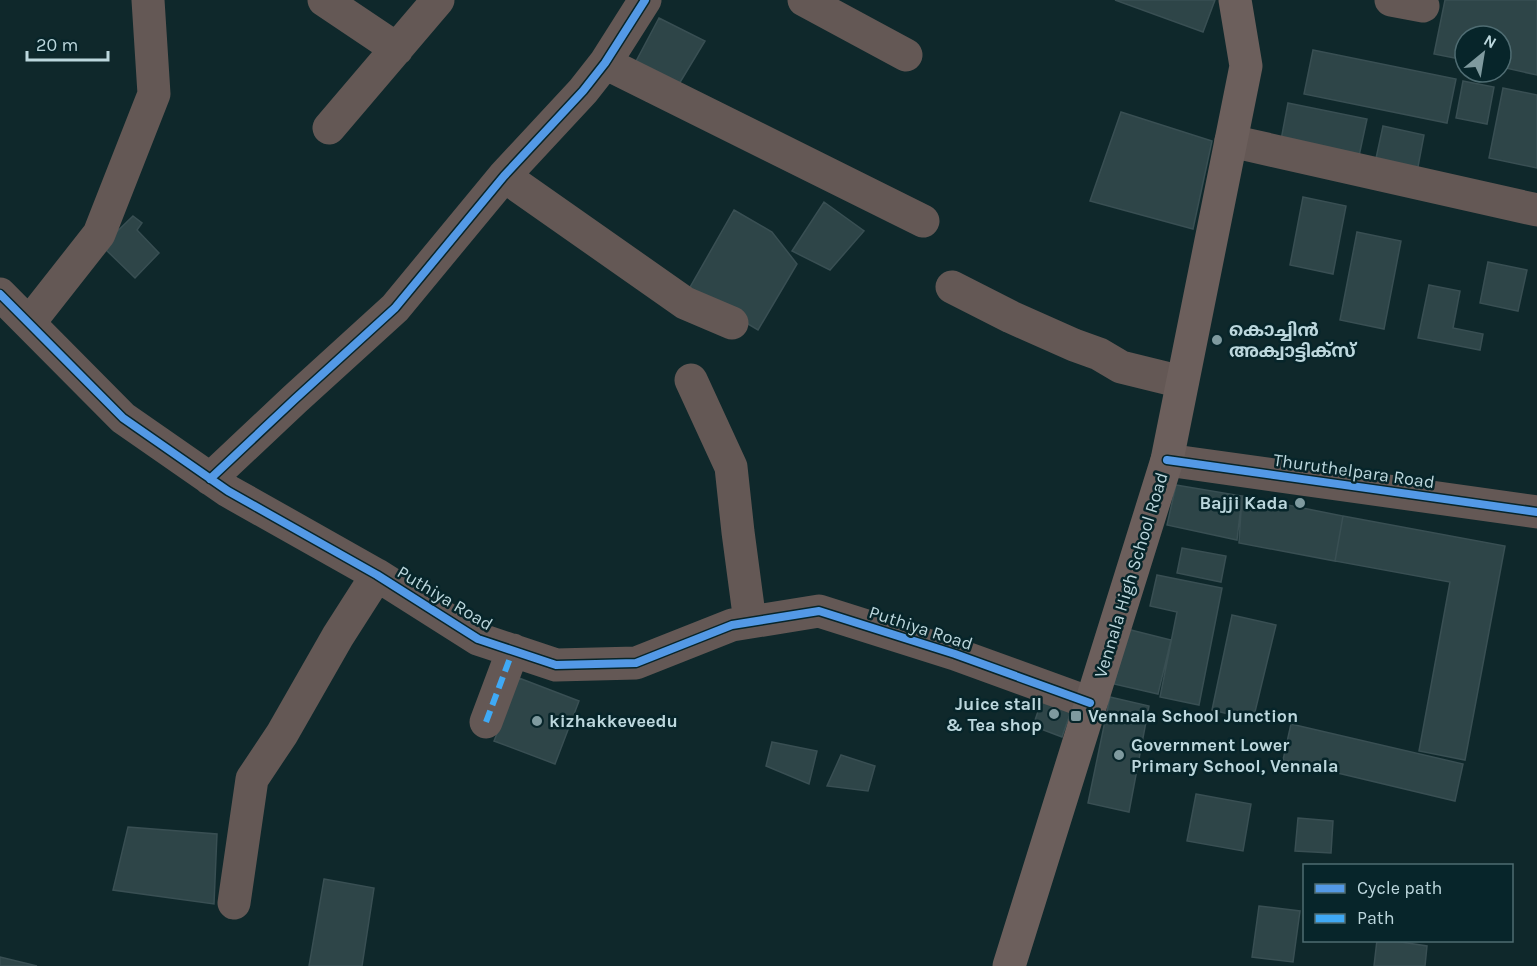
<svg xmlns="http://www.w3.org/2000/svg" width="1537" height="966" viewBox="0 0 1537 966" font-family="Karla,'Noto Sans Malayalam',sans-serif">
<style>
.building{fill:#2e4548;stroke:#394f53;stroke-width:1.5}
.lines{fill:none;stroke-linecap:round;stroke-linejoin:round}
.minor{stroke:#645855;stroke-width:33}
.major{stroke:#6c5f5c;stroke-width:33}
.quiet{stroke:#3fa9f5;stroke-width:6;stroke-dasharray:12 6;stroke-linecap:butt}
.cycleway-casing{stroke:#07252a;stroke-width:11}
.cycleway{stroke:#5399e6;stroke-width:8}
.poi-dot{fill:#7f9a9f;stroke:#07252a;stroke-width:2}
.labels{text-anchor:middle;dominant-baseline:central;stroke-width:5;stroke-linejoin:round;paint-order:stroke}
.poi-label{font-size:18px;font-weight:bold;fill:#bcd7dd;stroke:#07252a;text-anchor:start}
.street-label{font-size:18px;fill:#bcd7dd;stroke:#07252a}
</style>
<rect width="100%" height="100%" fill="#0f282b"/>
<path class="building" d="M1115,0H1215L1203,32Z
M1445,0H1537V75L1501,67V36H1465V60L1434,54Z
M659,18L705,41L676,89L633,67Z
M1313,50L1456,79L1447,123L1304,94Z
M1463,81L1494,87L1487,124L1456,118Z
M1503,88L1537,95V168L1489,158Z
M1288,103L1367,119L1359,156L1281,140Z
M1121,112L1212,141L1193,229L1090,201Z
M1383,126L1424,135L1417,172L1375,163Z
M1303,197L1346,206L1333,274L1290,265Z
M824,202L864,231L830,270L792,251Z
M734,210L772,232L797,264L758,330L689,289Z
M133,216L142,223L137,230L159,253L135,278L102,246Z
M1357,232L1401,241L1384,329L1340,320Z
M1488,262L1527,270L1518,311L1480,303Z
M1429,285L1460,291L1453,328L1483,334L1480,350L1418,338Z
M1176,485L1242,496L1237,540L1167,525Z
M1242,496L1343,516L1335,561L1239,543Z
M1343,516L1505,546L1465,760L1419,751L1450,582L1335,561Z
M1182,548L1226,556L1221,582L1177,573Z
M1157,575L1222,588L1199,705L1160,697L1177,612L1150,606Z
M1232,615L1276,625L1253,720L1212,710Z
M1127,629L1171,640L1158,694L1114,684Z
M519,678L579,701L555,764L494,741Z
M1045,691L1074,703L1062,737L1033,726Z
M1110,697L1149,706L1129,812L1088,803Z
M1291,724L1463,764L1455,801L1283,760Z
M772,742L817,751L809,784L766,766Z
M841,755L875,766L868,791L827,786Z
M1196,794L1251,804L1243,851L1187,841Z
M1298,818L1333,821L1331,853L1295,851Z
M128,827L217,834L214,904L113,890Z
M324,879L374,888L362,966H309Z
M1259,906L1300,911L1293,962L1252,957Z
M1377,940H1388L1427,946L1425,966H1374Z
M0,957L37,966H0Z"/>
<g class="lines">
<path class="minor" d="M324,0L397,49
M804,0L906,55
M1391,0L1423,6
M605,63L923,221
M329,128L438,0
M1231,141L1537,210
M504,176L685,303L732,323
M952,287L1011,317L1074,345L1099,354L1121,367L1182,382
M0,294L123,418L228,491L377,575L478,639L556,665L636,663L732,625L819,611L955,654L1090,703
M29,323L99,234L154,94L148,0
M691,380L731,467L738,532L750,622
M1167,460L1537,512
M210,479L295,399L395,308L504,176L583,91L605,63L645,0
M486,722L513,650
M234,903L252,779L282,734L338,636L377,575"/>
<path class="major" d="M1009,966L1167,460L1246,66L1235,0"/>
<path class="quiet" d="M486,722L513,650"/>
<g class="cycleway-casing">
<path id="cycleway" d="M0,294L123,418L228,491L377,575L478,639L556,665L636,663L732,625L819,611L955,654L1090,703
M1167,460L1537,512
M210,479L295,399L395,308L504,176L583,91L605,63L645,0"/>
</g>
<use href="#cycleway" class="cycleway"/>
</g>
<g class="poi-dot">
<circle cx="1217" cy="340" r="6"/>
<circle cx="1300" cy="503" r="6"/>
<circle cx="1054" cy="714" r="6"/>
<rect x="1070" y="710" width="12" height="12" rx="3"/>
<circle cx="537" cy="721" r="6"/>
<circle cx="1119" cy="755" r="6"/>
</g>
<g class="labels">
<g class="poi-label">
<text x="1229" y="330">കൊച്ചിൻ<tspan x="1229" dy="21">അക്വാട്ടിക്സ്</tspan></text>
<text x="1288" y="503" text-anchor="end">Bajji Kada</text>
<text x="1042" y="704" text-anchor="end">Juice stall<tspan x="1042" dy="21">&amp; Tea shop</tspan></text>
<text x="1088" y="716">Vennala School Junction</text>
<text x="549" y="721">kizhakkeveedu</text>
<text x="1131" y="745">Government Lower<tspan x="1131" dy="21">Primary School, Vennala</tspan></text>
</g>
<g class="street-label">
<text transform="translate(1354 471) rotate(8)">Thuruthelpara Road</text>
<text transform="translate(1131 575) rotate(-73)">Vennala High School Road</text>
<text transform="translate(445 598) rotate(31)">Puthiya Road</text>
<text transform="translate(921 628) rotate(18)">Puthiya Road</text>
</g>
</g>
<rect x="1303" y="864" width="210" height="78" fill="#07252a" stroke="#4f6c72" stroke-width="1.5"/>
<rect x="1315" y="884" width="30" height="9" fill="#5399e6" stroke="#4f6c72" stroke-width="1.5"/>
<text x="1357" y="894" font-size="18" fill="#bcd7dd">Cycle path</text>
<rect x="1315" y="914" width="30" height="9" fill="#3fa9f5" stroke="#4f6c72" stroke-width="1.5"/>
<text x="1357" y="924" font-size="18" fill="#bcd7dd">Path</text>
<g transform="translate(1483 54) rotate(30)"><circle r="28" fill="#07252a" stroke="#4f6c72" stroke-width="1.5"/>
<path d="M0-4.5L10 22L0 15L-10 22Z" fill="#7f9a9f"/>
<text y="-9" font-size="16" font-weight="bold" text-anchor="middle" fill="#bcd7dd">N</text>
</g>
<path d="M27 51v9h81v-9" fill="none" stroke="#bcd7dd" stroke-width="3"/>
<text x="36" y="51" font-size="18" fill="#bcd7dd" stroke="#07252a" stroke-width="4.5" paint-order="stroke">20 m</text>
</svg>
